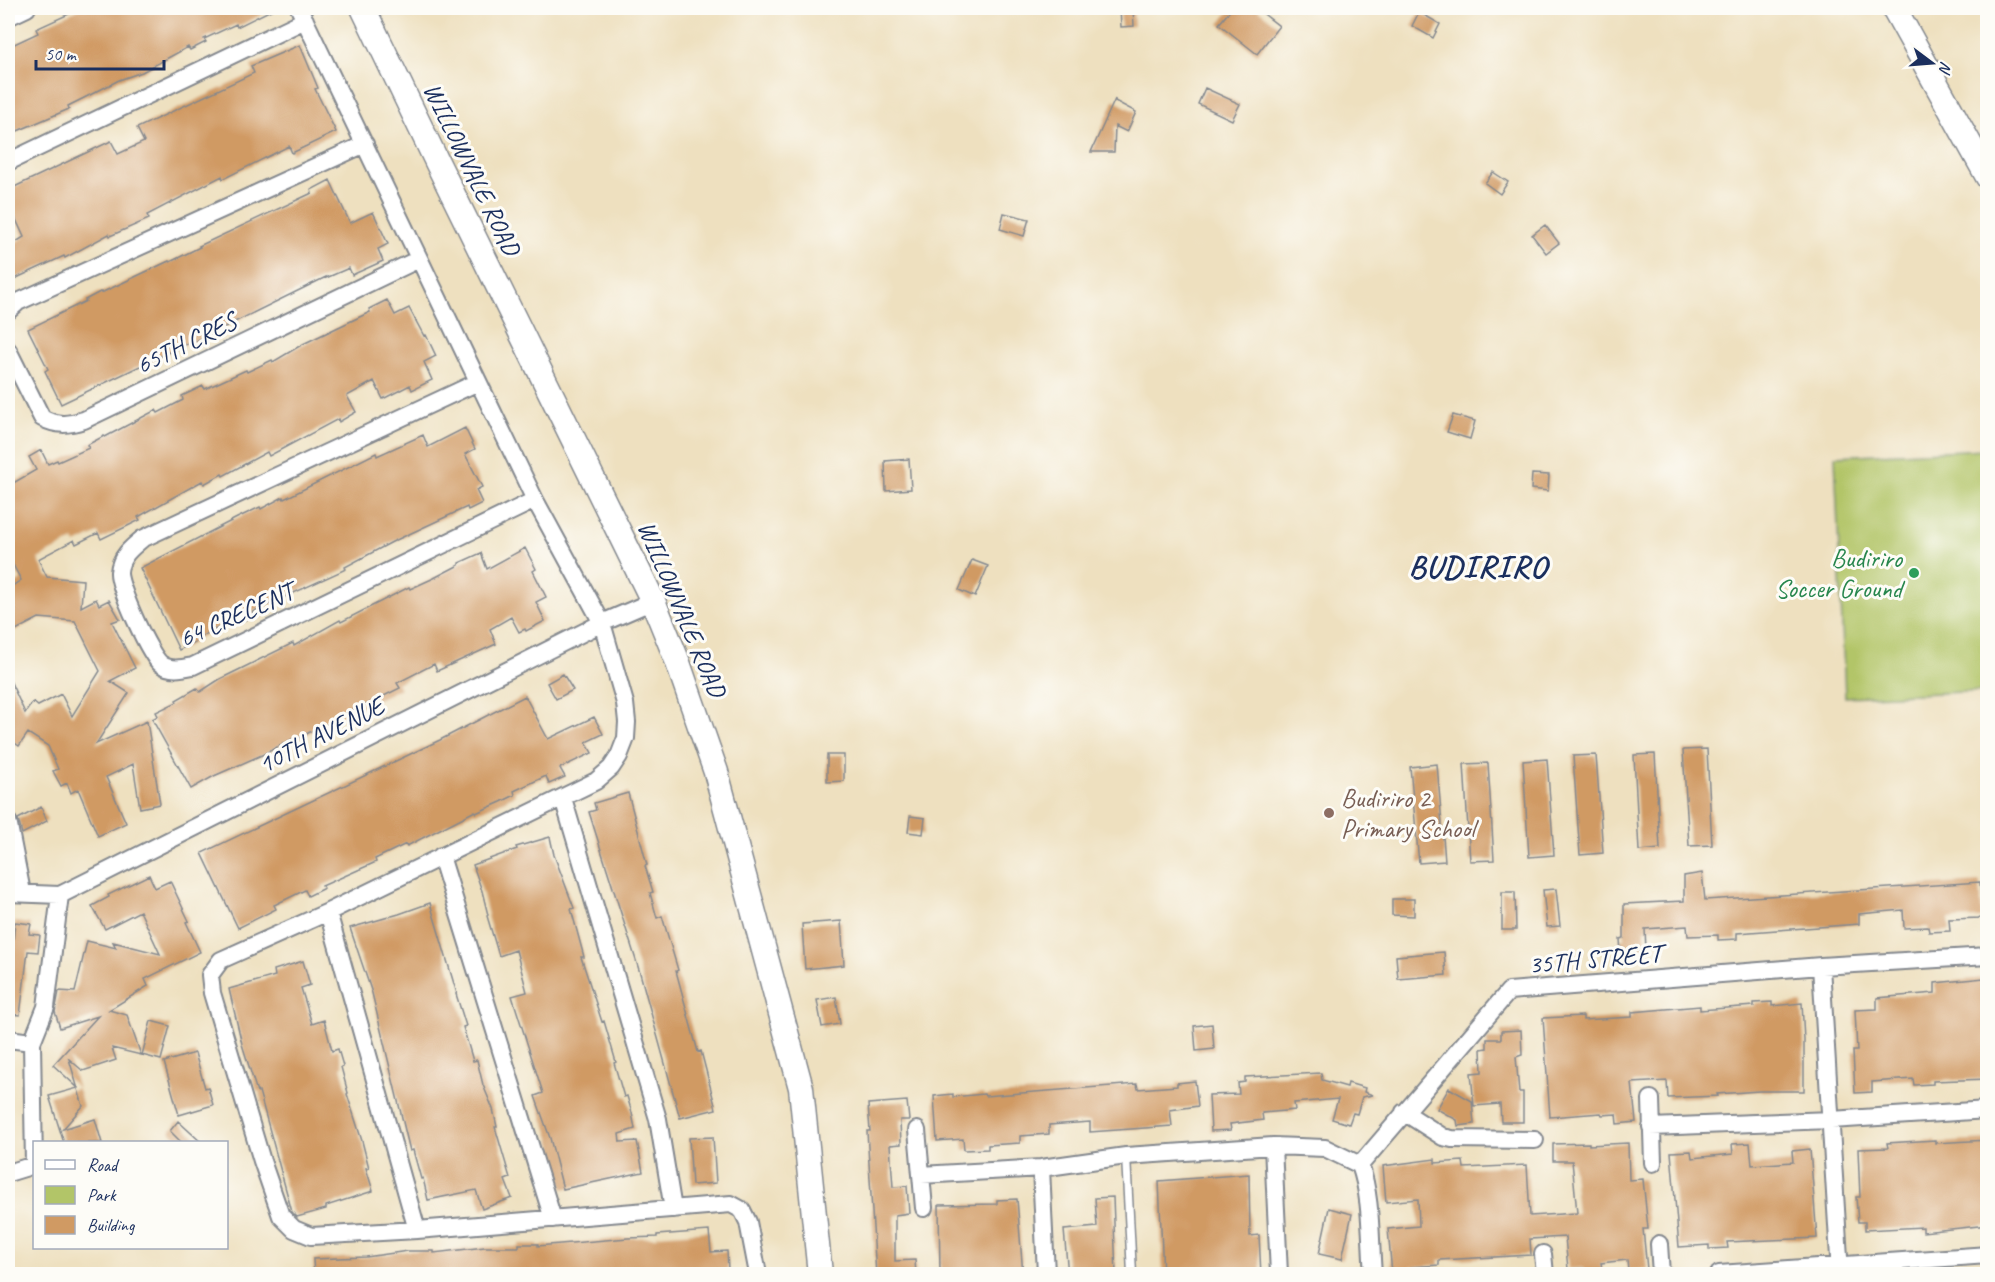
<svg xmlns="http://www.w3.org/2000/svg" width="1995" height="1282" viewBox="0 0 1995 1282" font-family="Caveat,sans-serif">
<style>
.green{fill:#b2c568;stroke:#667a63;stroke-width:1.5}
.building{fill:#d09a63}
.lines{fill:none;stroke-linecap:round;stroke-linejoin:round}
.lane-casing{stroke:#84888e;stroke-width:11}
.street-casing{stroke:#84888e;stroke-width:20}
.secondary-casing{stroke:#84888e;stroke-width:27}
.lane{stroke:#fff;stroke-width:8}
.street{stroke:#fff;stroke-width:16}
.secondary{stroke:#fff;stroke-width:24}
.leisure-dot{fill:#2e9e5b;stroke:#fdfcf7;stroke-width:2}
.education-dot{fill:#8d6e63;stroke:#fdfcf7;stroke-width:2}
.labels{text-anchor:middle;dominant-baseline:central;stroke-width:6;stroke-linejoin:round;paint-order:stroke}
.street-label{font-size:26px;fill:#1b2f5e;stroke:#fdfcf7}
.leisure-label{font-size:26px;fill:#27864d;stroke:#fdfcf7;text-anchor:end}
.education-label{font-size:26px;fill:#785e54;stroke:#fdfcf7;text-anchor:start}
.district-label{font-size:32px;font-weight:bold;letter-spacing:1.5px;fill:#1b2f5e;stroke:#fdfcf7}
</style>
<rect width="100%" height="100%" fill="#fdfcf7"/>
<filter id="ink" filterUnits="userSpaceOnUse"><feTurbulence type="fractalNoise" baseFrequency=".0167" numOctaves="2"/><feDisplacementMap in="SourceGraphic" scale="12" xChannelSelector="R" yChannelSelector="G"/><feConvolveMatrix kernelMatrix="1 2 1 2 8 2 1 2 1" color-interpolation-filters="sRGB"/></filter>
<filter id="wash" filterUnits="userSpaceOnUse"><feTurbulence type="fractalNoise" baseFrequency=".008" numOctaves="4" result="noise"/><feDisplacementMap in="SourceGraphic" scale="24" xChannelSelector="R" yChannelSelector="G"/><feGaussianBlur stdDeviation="1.35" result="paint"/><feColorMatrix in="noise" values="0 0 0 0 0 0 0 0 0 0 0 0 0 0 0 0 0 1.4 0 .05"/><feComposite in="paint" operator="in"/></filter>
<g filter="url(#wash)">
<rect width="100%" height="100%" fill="#eee0bf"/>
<path class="green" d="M1987,449V691L1845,697L1835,456Z"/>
<g id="blocks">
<path class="building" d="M82,8H275L237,27L236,24L204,39L206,42L190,50L188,47L142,72L119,80L90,95L68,106L69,109L8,135V47L38,33L36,29Z
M1120,8H1133L1134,26L1121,27Z
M1232,8H1256L1279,26L1257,54L1219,24Z
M1419,12L1440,24L1433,38L1412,26Z
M300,45L318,88L315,89L336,132L292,153L289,146L223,179L222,176L147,215L149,219L110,236L109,234L65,258L64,256L8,282V247L24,237L8,202V190L111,141L118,154L144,142L137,128L254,73L251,66Z
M1205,88L1240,104L1232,120L1198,104Z
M1115,99V101L1136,112L1127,132L1115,126L1114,152H1091Z
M1493,172L1508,182L1500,194L1485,183Z
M330,180L350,223L373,212L388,244L378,249L383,261L352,275L349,268L326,278V277L190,344V342L61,404L45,371L48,369L28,329L86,301L85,300L100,292L101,293L169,261L170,262L200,247L199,246L312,193L311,190Z
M1004,213L1029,219L1024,236L1000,229Z
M1545,225L1559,243L1546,253L1532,235Z
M387,300L395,315L409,308L424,336L426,335L436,356L424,362L432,380L412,390L410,385L383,399L374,381L347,396L356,412L339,422L338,419L269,456L267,452L223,476L222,474L204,484L202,481L138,517L140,520L101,539L98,533L76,544L74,540L38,559L47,577L83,580L81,607L96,599L99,605L109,600L120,619L112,622L135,668L110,681L129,693L96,744L147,721L160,804L140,808L133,764L106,777L126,823L98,836L78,789L71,793L67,783L61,786L53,771L58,769L48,746L28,733L19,746L8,738V676L25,713L33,702L38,706L61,694L72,716L100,671L75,621L39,618L8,634V589L21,580L8,555V486L36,470L29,457L41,450L48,464L57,460L58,462L89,448L87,445L104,436L105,437L156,410L158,413L183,400L182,396L203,386L205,389L246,370L247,372L272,360L273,362L303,344L370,312L369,309Z
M1453,415L1475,421L1470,439L1447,432Z
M465,428L475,449L465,454L482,487L476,490L482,503L468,510L467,507L392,542L345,567L346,569L252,612L254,616L236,624L234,620L196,639L197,641L179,650L140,568L237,518L260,507L261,509L283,497L284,499L376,453L377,456L423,435L428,447Z
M909,459L911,489L886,491L885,461Z
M1532,474L1549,475L1548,491L1531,489Z
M525,548L536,569L533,571L546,597L536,602L545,621L526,631L525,629L519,632L511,617L490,629L496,644L437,671L434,664L397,683L400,688L362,707L361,705L313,732L312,731L295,740L294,738L264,754L214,776L191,789L152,719L158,716L156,712L177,702L176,700L197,688L200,692L220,679L293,643L294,646L340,620L341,622L409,587L410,589L434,578L459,565V563L481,553L487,569Z
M972,560L988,566L975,597L959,590Z
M563,674L573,690L556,699L547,683Z
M525,696L548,739L594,717L603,734L586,742L592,753L560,768L565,777L549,784L546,776L514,791L515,795L501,802L476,813L475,811L407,846L406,844L375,859L376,862L322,886L324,888L308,896L305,890L274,905L276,909L238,928L202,853L440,740Z
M1707,749L1712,845L1689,846L1683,750Z
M1655,754L1660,849L1639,851L1634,755Z
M827,755H844V781L827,782Z
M1596,755L1603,853L1580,855L1573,756Z
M1547,759L1554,855L1529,857L1523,761Z
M1488,763L1494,860L1470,861L1464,764Z
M1437,764L1445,861L1419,863L1410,767Z
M628,793L647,865L645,866L653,892L650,893L657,918L662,916L678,970L676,971L698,1052L701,1051L716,1109L680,1118L640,973L589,812L596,810L594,803Z
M41,807L47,821L22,834L18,819Z
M910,816L925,818L923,834L908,832Z
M550,837L554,855L574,908L571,909L584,957H581L602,1022L604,1021L616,1062L614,1063L624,1097L627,1096L632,1113L635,1129L619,1134L620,1142L637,1141L643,1172L563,1189L550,1138L535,1096L543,1093L512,996L527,992L516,950L499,956L487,916L488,915L482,891L473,865L517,849L516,847Z
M1702,873L1705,900L1980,882L1982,918L1949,919L1950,931L1929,932L1928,927L1904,928L1903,910L1859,914V924L1737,933V939L1718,940V935L1688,936L1687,926L1645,929L1646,950L1621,952L1620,939L1624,938V904L1684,901V876Z
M149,875L155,888L170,881L189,921L186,922L200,952L145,979L148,986L109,1010L127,1015L141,1055L112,1048L116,1060L83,1071L69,1059L83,1106L63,1129L95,1119L102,1143H64L49,1096L78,1088L53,1065L98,1016L60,1028L55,1012L59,991L75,992L87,941L116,948L113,942L160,954L140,911L105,929L92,906L109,897L108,895Z
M1556,889L1560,926L1547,927L1543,890Z
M1502,892H1515L1516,930H1502Z
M1392,899H1414V916L1392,915Z
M430,903L457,994H456L466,1026L463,1027L473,1061L477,1060L483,1085L493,1109L497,1127H495L510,1178L505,1180L512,1198L482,1209L476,1190L428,1200L423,1178L421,1179L413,1150L410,1151L372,993L350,928L399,914Z
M841,921L844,965L805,969L802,924Z
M15,922L31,924L29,934L40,935L38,952L28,951L20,1015L8,1014V980H9Z
M1444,952L1446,975L1398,979L1396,956Z
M303,961L310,985L301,988L312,1024L324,1020L332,1051L338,1049L343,1066L341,1067L348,1093L347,1094L362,1141L369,1168H366L373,1191L326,1206V1209L297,1217L292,1212L259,1091L257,1092L242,1044L229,989L275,976L274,970Z
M1984,978L1988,1011V1079L1933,1081V1084L1914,1085L1913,1079L1872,1082V1092L1855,1093L1853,1051H1857L1855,1010L1877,1009V998L1935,993V983Z
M836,997L840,1024L822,1027L817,1000Z
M1772,1002V1006L1802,1003L1804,1040V1091H1759L1717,1094L1718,1096L1668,1098L1667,1081L1632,1083L1636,1122L1617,1124L1616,1114L1602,1115L1601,1113L1550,1117L1543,1018L1583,1016V1020L1632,1017V1012L1700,1006V1010L1754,1006V1003Z
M151,1021L170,1026L161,1060L142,1055Z
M1212,1024L1214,1049L1196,1051L1194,1026Z
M1521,1030L1522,1055L1516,1057L1519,1092H1523V1122H1501L1500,1104L1474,1106L1471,1073L1482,1072L1481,1049L1487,1048V1039H1501V1031Z
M195,1053L205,1088L208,1087L213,1105L179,1115L164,1062Z
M1321,1073L1322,1080L1347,1087L1348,1083L1365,1088L1364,1092L1373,1095L1362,1097L1357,1114L1353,1113L1349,1124L1332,1119L1338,1099L1294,1103L1295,1110L1262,1113L1263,1120L1230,1124L1231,1130L1211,1131L1209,1095L1239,1094L1238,1083L1245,1082V1077Z
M1195,1081L1198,1106L1170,1110L1172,1126L1090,1132V1122L1049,1125V1134L1020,1136V1143L988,1145V1149L964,1150L963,1139L937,1141L934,1096L953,1094V1097L984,1094L985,1096L1137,1084L1138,1089L1177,1086V1083Z
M1449,1088L1472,1101L1474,1124L1458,1126L1457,1120L1437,1109Z
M907,1101L909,1120H900L901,1144L890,1145L893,1187L907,1186L909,1213L895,1215V1261L915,1260L916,1275H876L867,1131H870L868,1104Z
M178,1121L202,1143H182L170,1131Z
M713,1137L716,1183L692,1185L689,1138Z
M1935,1140V1143L1988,1140V1225L1923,1232V1227L1865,1230V1222H1858L1856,1197H1860L1858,1149L1888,1148L1887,1143Z
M1589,1143V1145L1628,1143L1629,1180L1643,1179L1648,1229H1643L1647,1269L1628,1271L1627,1260L1601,1263L1603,1275H1584L1583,1268L1568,1269L1565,1237L1530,1239L1531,1255L1439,1260V1265L1411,1267V1275L1392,1274L1388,1229L1419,1226L1418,1199L1386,1202L1383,1166L1435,1159V1163L1463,1161L1464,1168L1527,1165L1530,1216L1577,1213L1572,1161H1553V1144Z
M1750,1143L1752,1165L1793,1162L1792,1151L1810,1149L1817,1238L1727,1242L1728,1248L1709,1249V1245L1679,1247L1671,1152L1691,1151L1692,1158L1733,1154L1732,1144Z
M1249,1174L1250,1236L1259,1235L1261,1275H1163L1159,1181Z
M1113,1197L1116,1275H1068L1064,1230L1097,1227L1095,1198Z
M1017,1199L1023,1275H940L939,1205L997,1204V1200Z
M1329,1208L1352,1214L1342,1259L1319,1254Z
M709,1231L711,1252L727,1251L728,1270L690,1273V1269L642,1271V1275H622V1272L594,1275H314L313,1259L366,1257L408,1251H434V1253L485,1247H519V1244H538V1246L628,1238L657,1237V1235Z"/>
</g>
</g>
<g filter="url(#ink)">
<use href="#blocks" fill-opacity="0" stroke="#84888e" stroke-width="1.5"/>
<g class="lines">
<g class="lane-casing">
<path id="lane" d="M1126,1156L1132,1274"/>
</g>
<g class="street-casing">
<path id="street" d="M299,8L535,500L602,623L625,703L627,722L626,738L619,756L611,768L596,781L328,912L221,960L210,975L212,993L262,1161L281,1216L294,1229L311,1236L417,1230L731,1204L742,1210L748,1222L758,1274
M8,17L27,8
M8,162L305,20
M8,311L18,302L365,144
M8,350L42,418C57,426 68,425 84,420L419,259
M478,382L142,539C131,548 120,557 119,572C118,586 150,656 161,664C170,671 183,668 193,666L535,500
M563,798L658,1119L673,1209
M8,821L22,892
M441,856L553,1219
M8,893L60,895L602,623L653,601
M328,912L417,1230
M1821,966L1840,1274
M8,1039L32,1042L34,1165L8,1173
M32,1042L46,1007L60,895
M1651,1099L1653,1163
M1404,1112L1443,1137L1452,1139L1535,1140
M1651,1127L1831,1120L1988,1110
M917,1130L924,1208
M1273,1146L1279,1274
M1360,1165L1509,991L1821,966L1988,956
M1360,1165C1372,1198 1370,1239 1373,1274
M1041,1168L1046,1274
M921,1175L1041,1168L1126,1156L1273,1146L1325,1148L1360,1165
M1659,1244L1661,1274
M1543,1254L1545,1274
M1719,1274L1988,1255"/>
</g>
<g class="secondary-casing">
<path id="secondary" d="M363,8L438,164L653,601L677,660L716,772L801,1088L820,1274
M1894,8L1988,177"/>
</g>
<use href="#lane" class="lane"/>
<use href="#street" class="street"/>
<use href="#secondary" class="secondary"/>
</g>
</g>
<circle class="leisure-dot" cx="1914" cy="573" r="6"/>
<circle class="education-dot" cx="1329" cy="813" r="6"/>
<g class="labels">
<g class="street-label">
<text transform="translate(472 169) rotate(64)">WILLOWVALE ROAD</text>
<text transform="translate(186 343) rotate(-26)">65TH CRES</text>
<text transform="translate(682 609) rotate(67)">WILLOWVALE ROAD</text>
<text transform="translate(236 615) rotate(-24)">64 CRECENT</text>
<text transform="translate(321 735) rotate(-27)">10TH AVENUE</text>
<text transform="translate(1595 959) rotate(-5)">35TH STREET</text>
</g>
<g class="leisure-label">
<text x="1902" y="558">Budiriro<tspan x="1902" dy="30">Soccer Ground</tspan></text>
</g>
<g class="education-label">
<text x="1341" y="798">Budiriro 2<tspan x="1341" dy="30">Primary School</tspan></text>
</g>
<g class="district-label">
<text x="1478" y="566">BUDIRIRO</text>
</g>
</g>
<rect width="1995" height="1282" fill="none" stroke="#fdfcf7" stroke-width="30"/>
<rect x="33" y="1141" width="195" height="108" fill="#fdfcf7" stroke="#a3aaba" stroke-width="1.5"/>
<rect x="45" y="1160" width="30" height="9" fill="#ffffff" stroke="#a3aaba" stroke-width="1.5"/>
<text x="87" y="1171" font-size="18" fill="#1b2f5e">Road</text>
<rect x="45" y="1186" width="30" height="18" fill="#b2c568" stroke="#a3aaba" stroke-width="1.5"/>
<text x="87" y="1201" font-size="18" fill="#1b2f5e">Park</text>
<rect x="45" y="1216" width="30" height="18" fill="#d09a63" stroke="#a3aaba" stroke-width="1.5"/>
<text x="87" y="1231" font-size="18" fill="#1b2f5e">Building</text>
<g transform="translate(1932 63) rotate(106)" stroke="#fdfcf7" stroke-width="4.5" paint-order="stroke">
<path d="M0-4.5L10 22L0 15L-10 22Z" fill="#1b2f5e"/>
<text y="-9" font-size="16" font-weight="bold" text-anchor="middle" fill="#1b2f5e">N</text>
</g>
<path d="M36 60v9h128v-9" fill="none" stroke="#1b2f5e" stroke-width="3"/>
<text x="45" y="60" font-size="18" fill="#1b2f5e" stroke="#fdfcf7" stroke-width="4.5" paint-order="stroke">50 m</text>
</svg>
